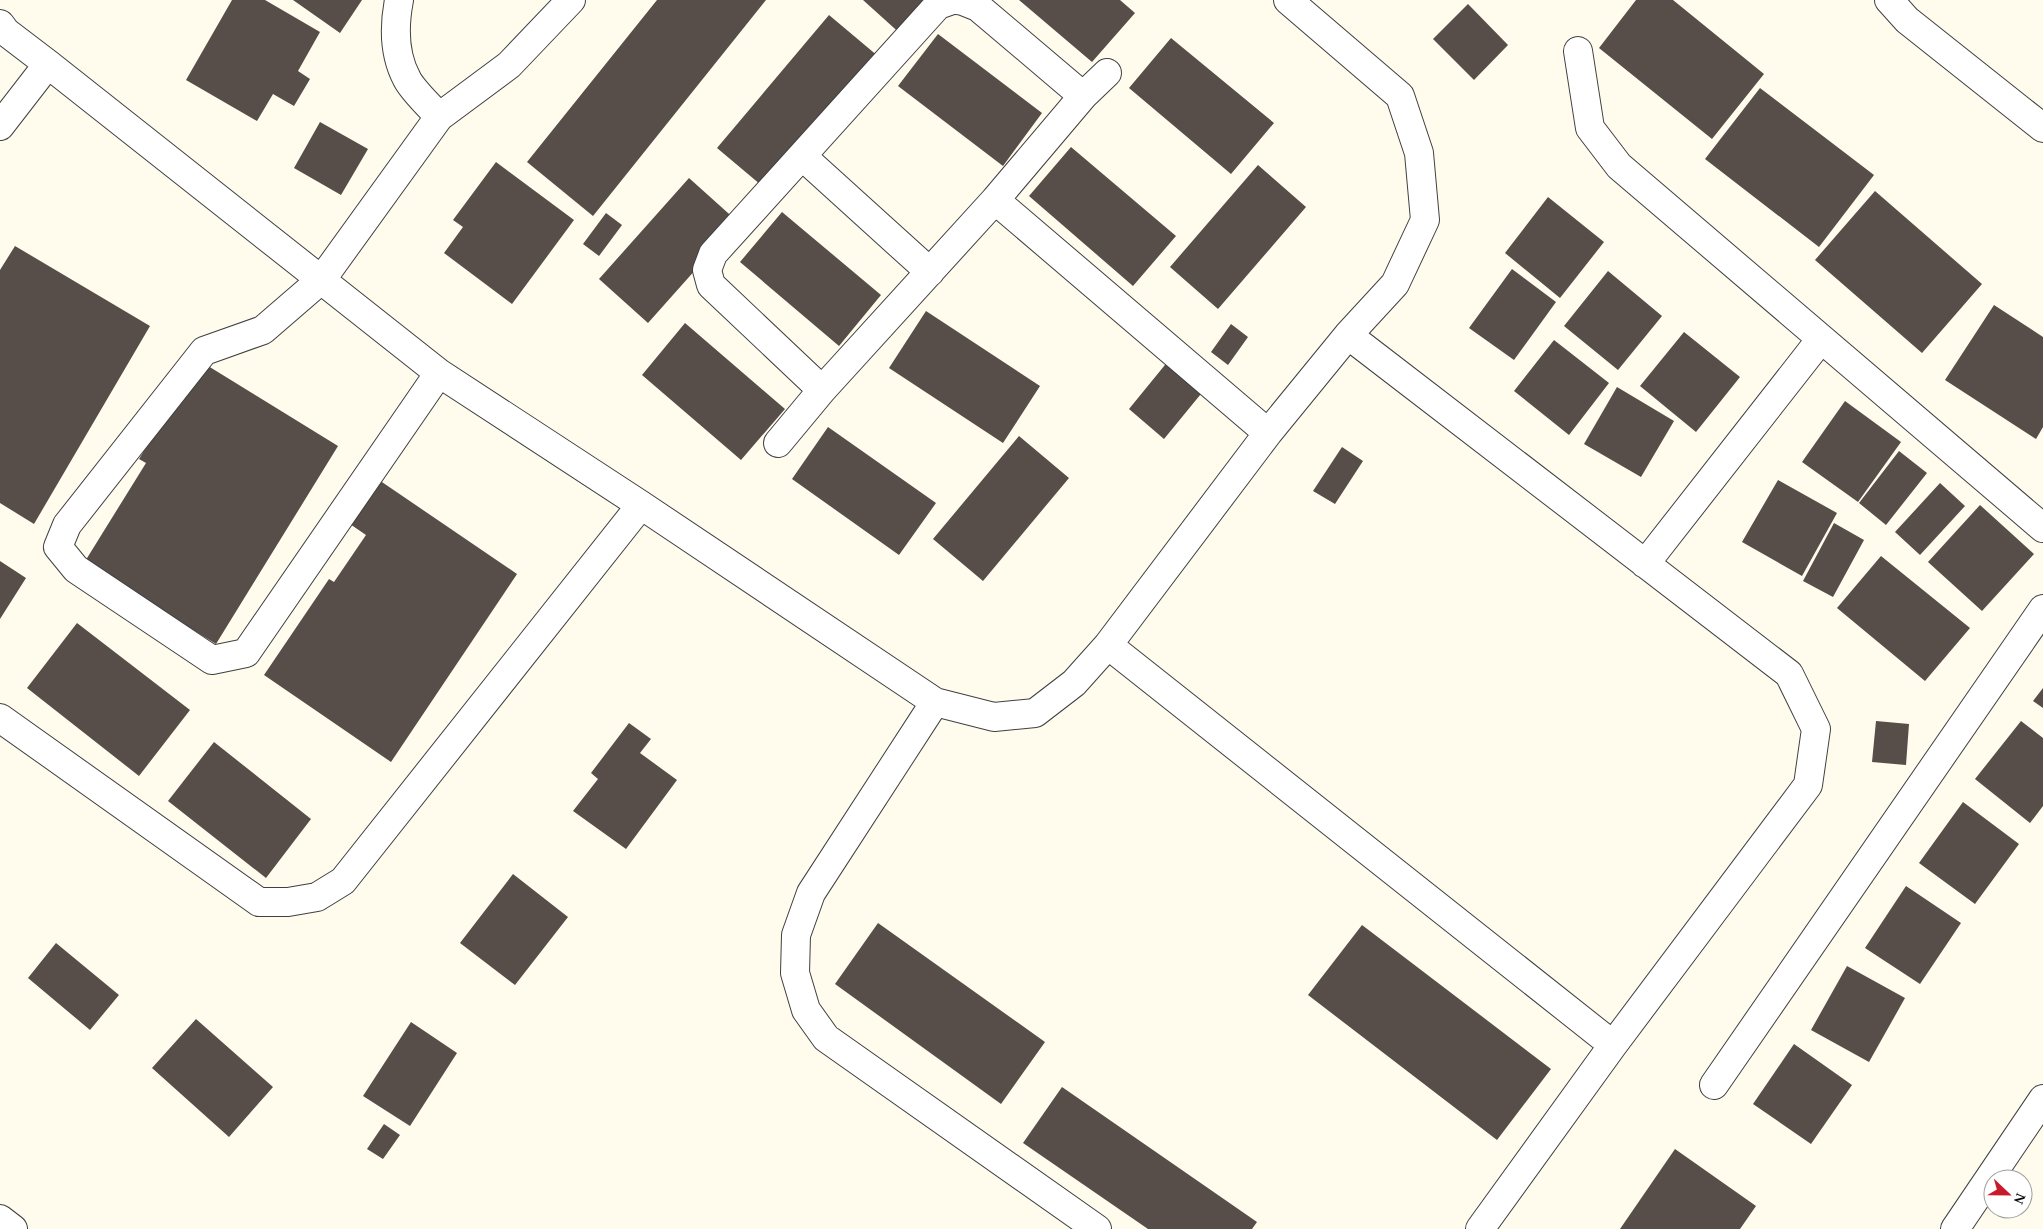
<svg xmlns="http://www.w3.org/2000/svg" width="2043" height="1229" viewBox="0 0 2043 1229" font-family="'Times New Roman',serif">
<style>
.building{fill:#574d49}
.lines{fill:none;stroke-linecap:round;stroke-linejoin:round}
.minor-casing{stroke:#404040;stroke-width:30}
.tertiary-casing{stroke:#404040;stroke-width:30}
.minor{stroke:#fff;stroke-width:28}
.tertiary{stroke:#fff;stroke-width:28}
</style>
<rect width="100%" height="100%" fill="#fffbed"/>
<path class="building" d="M232,0H265L320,32L298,71L310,79L294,106L273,94L257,121L186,80Z
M293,0H362L340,33Z
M657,0H766L593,216L527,162Z
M863,0H937L904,37Z
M1019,0H1120L1135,13L1092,62Z
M1636,0H1673L1764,74L1712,139L1599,48Z
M1468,4L1508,45L1474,80L1433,39Z
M829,15L879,57L767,190L717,148Z
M938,34L1042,113L1003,166L898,86Z
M1171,38L1274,123L1231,174L1129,88Z
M1760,88L1874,175L1819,247L1705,159Z
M320,122L368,149L341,195L294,168Z
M1071,147L1176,236L1133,286L1029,196Z
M496,162L574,220L512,304L444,253L463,227L453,220Z
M1258,165L1306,207L1218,309L1170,267Z
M689,178L738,222L648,323L599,279Z
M1875,191L1982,284L1922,353L1815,260Z
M1548,197L1604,242L1560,298L1505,253Z
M782,212L881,295L839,346L740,262Z
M606,213L622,225L599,256L583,244Z
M15,246L150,326L34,524L0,503V270Z
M1512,269L1556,302L1514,360L1469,328Z
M1608,271L1662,316L1618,370L1564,326Z
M1994,305L2043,337V427L2036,439L1945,380Z
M926,311L1040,386L1003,443L889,368Z
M685,323L785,409L741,460L642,375Z
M1231,324L1248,337L1228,365L1211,352Z
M1684,332L1740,377L1696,432L1640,386Z
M1554,340L1609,383L1569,435L1514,391Z
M1169,360L1205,389L1164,439L1129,409Z
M200,361L338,446L216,644L84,563L146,463L139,459Z
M1617,387L1674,421L1641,477L1584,444Z
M1845,401L1901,442L1858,502L1802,462Z
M828,427L936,503L899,555L792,479Z
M1019,436L1069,478L983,581L933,539Z
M1342,447L1363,461L1335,504L1313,491Z
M1899,451L1927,473L1886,525L1859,503Z
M376,478L517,574L391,762L264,675L329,579L334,582L366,535L347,522Z
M1778,480L1837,513L1802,576L1742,542Z
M1940,483L1965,506L1920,555L1895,532Z
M1980,505L2034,554L1982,611L1928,562Z
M1834,523L1864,540L1833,597L1803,581Z
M1881,556L1970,628L1925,681L1837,608Z
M0,561L26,578L0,619Z
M77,623L190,710L139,776L27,688Z
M2043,688V708L2033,701Z
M1876,721L1909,724L1906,765L1872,762Z
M2021,721L2043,738V806L2030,823L1975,779Z
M629,723L651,739L640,753L677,780L626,849L573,811L598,779L591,773Z
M214,742L311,819L266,878L168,801Z
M1963,802L2019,844L1975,904L1919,863Z
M513,874L568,917L515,985L460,943Z
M1906,886L1961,923L1920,984L1865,948Z
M878,923L1045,1042L1001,1104L835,984Z
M1362,925L1551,1069L1497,1140L1308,995Z
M56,943L119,995L90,1030L28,978Z
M1847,966L1905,998L1869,1062L1811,1030Z
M196,1019L273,1087L229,1137L152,1068Z
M411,1022L457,1053L410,1126L363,1096Z
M1794,1044L1852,1085L1811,1144L1753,1104Z
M1062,1087L1257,1222L1252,1229H1148L1023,1143Z
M384,1124L400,1135L383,1159L367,1149Z
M1675,1149L1756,1206L1740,1229H1620Z"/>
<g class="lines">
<g class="minor-casing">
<path id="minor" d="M399,0C394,26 394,55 407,79C413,91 430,106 439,117
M956,0L963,1L978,7L1083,96
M0,24L6,32L48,64L439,373L641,505L935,702L994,717L1035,713L1074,683L1108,645L1268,433L1348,335L1395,284L1425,220L1419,153L1400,96L1288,0
M1578,51L1590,128L1619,166L2043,528
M0,126L48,64
M802,156L930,272
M995,200L1083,96L1107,73
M1348,335L1789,674L1816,729L1808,785L1613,1045L1480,1229
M439,373L246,653L212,660L76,569L58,547L67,525L204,351L263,330L322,279L439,117L509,65L571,0
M822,390L711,285L707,270L713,254L938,5L952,0
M778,443L822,390L995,200L1268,433
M1645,564L1821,339
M1108,645L1613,1045
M935,702L811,893L796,935L795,973L806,1010L826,1038L1097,1229
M0,718L259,902H288L317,897L343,881L641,505
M1714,1085L2043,609"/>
</g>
<g class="tertiary-casing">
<path id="tertiary" d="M1889,0L1907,20L2043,128
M0,1219L13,1229
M1955,1229L2043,1099"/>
</g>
<use href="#minor" class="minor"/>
<use href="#tertiary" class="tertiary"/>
</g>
<g transform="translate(2008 1194) rotate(112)"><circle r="24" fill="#ffffff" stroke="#9e9e9e"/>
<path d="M0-4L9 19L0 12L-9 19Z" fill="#c71b2c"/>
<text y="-8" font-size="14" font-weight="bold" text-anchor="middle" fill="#0d0d0d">N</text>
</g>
</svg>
